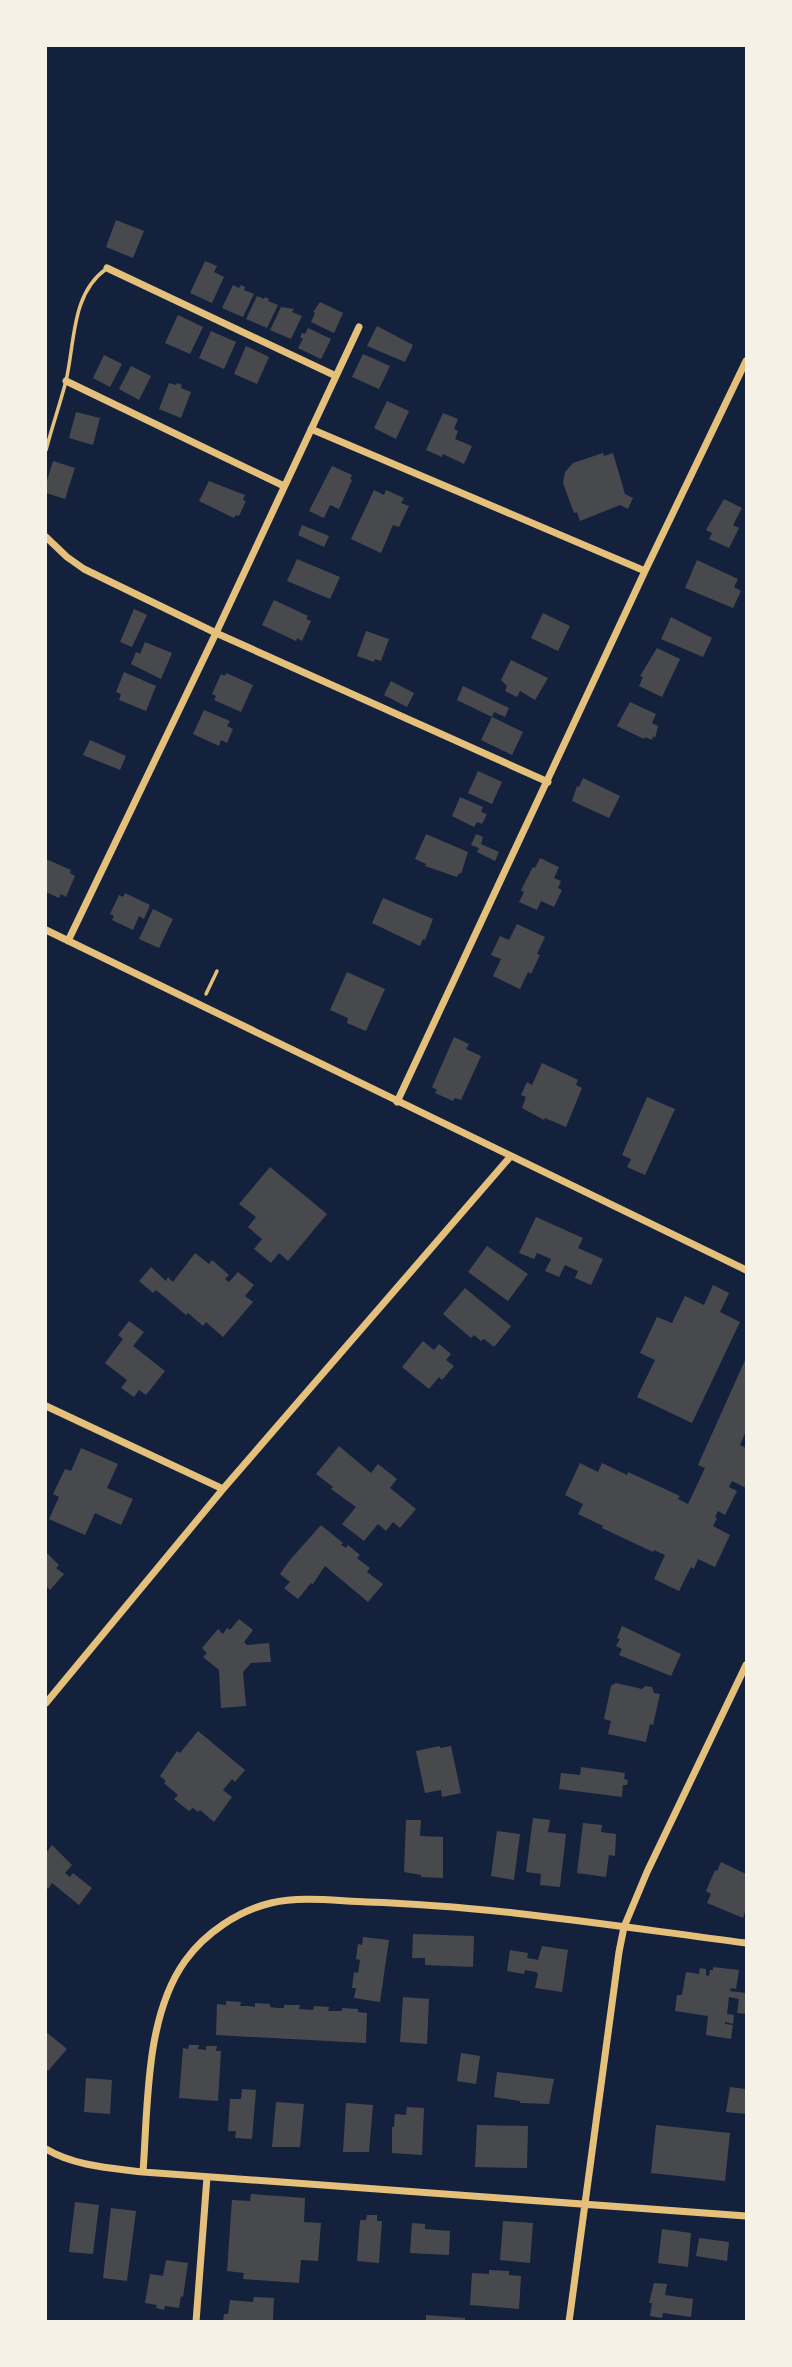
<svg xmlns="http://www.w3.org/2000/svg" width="792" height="2367" viewBox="0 0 792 2367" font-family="'DM Sans',sans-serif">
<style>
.building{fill:#48494c}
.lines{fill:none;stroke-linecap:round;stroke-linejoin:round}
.path{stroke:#e5c07b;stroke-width:3.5}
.service{stroke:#e5c07b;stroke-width:3.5}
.minor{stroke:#e5c07b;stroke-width:7}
</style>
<rect width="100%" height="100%" fill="#14213d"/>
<path class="building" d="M116,220L144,231L133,258L106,247Z
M205,261L217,266L214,272L224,277L212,303L190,293Z
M233,285L239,288L241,285L245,287L244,290L254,294L243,317L222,308Z
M257,296L264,299L265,297L269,299L268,301L278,305L267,328L246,319Z
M320,302L343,313L334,333L311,322L315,313L313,312Z
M281,307L294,309L292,312L302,316L291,339L270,330Z
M178,315L203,327L190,354L165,343Z
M377,326L413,345L405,362L367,346Z
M308,328L331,339L321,359L298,348L303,339L300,337L302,333L305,334Z
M211,331L236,342L224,369L199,358Z
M246,346L269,357L257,384L234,374Z
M363,354L390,366L379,389L352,377Z
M104,355L122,364L110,387L93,378Z
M131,366L151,376L139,400L119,389Z
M169,383L176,385L177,383L182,385L181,388L191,392L181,418L159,409Z
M387,401L409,411L396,439L374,428Z
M76,412L100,418L93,445L69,438Z
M443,413L458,419L454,429L458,431L455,439L472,446L464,464L443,454L442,457L426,450Z
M603,453L604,456L613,453L625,494L633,498L628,509L620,505L580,521L577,512L574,513L563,483L565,472L573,463Z
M53,461L75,468L65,499L46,493V484Z
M332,466L352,475L350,479L352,480L339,509L330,505L324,518L309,511Z
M209,481L245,495L243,500L246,501L239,516L236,515L234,518L199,501Z
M374,490L384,495L386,490L404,498L401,503L409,506L399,527L393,525L381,553L351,539Z
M724,499L742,508L733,525L739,528L729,548L709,539L712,533L706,530Z
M302,525L329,536L324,547L298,535Z
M297,559L340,577L330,599L287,581Z
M697,560L738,579L734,587L741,591L733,608L685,588Z
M274,600L308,616L306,619L311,621L302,641L297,638L296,641L262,625Z
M134,609L147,615L132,647L120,642Z
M543,613L570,626L558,651L531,638Z
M671,617L712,638L703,657L661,639Z
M366,631L389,639L381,661L375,659L374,662L357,656Z
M145,642L172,653L161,679L131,664L136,652L140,654Z
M657,648L680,659L662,697L639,686L643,677L640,676Z
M511,660L548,678L535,700L520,691L517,697L505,691L507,686L501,680Z
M124,672L156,686L146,711L119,700L121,694L116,692Z
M226,673L253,685L241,712L214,700L216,696L212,694L221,674L225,676Z
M391,681L414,693L407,707L384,695Z
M463,686L509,708L505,717L494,712L492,717L523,732L512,755L481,740L492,717L457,700Z
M630,702L656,714L652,723L658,726L655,738L653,736L652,740L645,737L644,739L617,726Z
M204,710L230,721L227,726L233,729L227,743L221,740L219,746L193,734Z
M90,740L126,756L120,770L83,755Z
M478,771L502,782L492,804L468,793Z
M583,778L620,796L609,818L572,801L577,786L579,787Z
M460,797L483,807L481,812L487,814L482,824L477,822L474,827L452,816Z
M426,834L468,852L461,874L459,873L457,877L425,866L426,864L415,859Z
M476,834L483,837L481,844L499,852L495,861L477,852L479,848L471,845Z
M540,858L559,867L554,878L561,881L558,888L562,890L554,907L541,901L537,910L519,902L524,892L521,890L533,867L535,868Z
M46,859L71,870L70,873L75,876L66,897L61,894L59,898L46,892Z
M125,893L150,905L144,919L139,916L133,930L112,920L114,916L110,914L119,895L123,897Z
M383,898L433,919L425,940L423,939L420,946L372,923Z
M153,909L173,919L159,948L139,939Z
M517,924L545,937L537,954L540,955L531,974L528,972L520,989L493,976L501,959L491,955L500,936L509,940Z
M347,972L385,989L366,1031L347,1023L348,1018L330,1010Z
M454,1037L469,1044L466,1049L481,1056L461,1100L455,1098L453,1101L435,1093L437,1090L432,1087Z
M542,1063L574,1078L578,1080L576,1085L582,1088L566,1127L545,1118L544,1120L522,1108L526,1097L521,1095L527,1082L532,1085Z
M647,1097L675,1109L645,1175L627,1167L631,1159L622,1155Z
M270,1167L327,1214L288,1261L279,1253L271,1263L254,1249L262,1239L248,1227L256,1217L239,1204Z
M536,1217L583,1238L578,1248L603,1259L591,1285L575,1278L578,1271L565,1265L559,1277L545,1271L551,1259L537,1253L534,1259L519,1253Z
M487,1246L528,1274L508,1301L468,1272Z
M195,1253L209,1264L212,1260L229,1275L225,1279L229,1282L238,1272L254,1285L245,1296L253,1302L223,1337L206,1322L203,1326L188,1313L186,1315L156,1290L153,1293L139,1281L151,1267L166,1281L168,1277L173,1282Z
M713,1285L729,1293L720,1312L740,1322L692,1423L637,1397L655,1360L640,1353L657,1317L672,1323L685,1296L704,1305Z
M465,1288L511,1326L494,1347L484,1339L481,1341L474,1335L471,1338L443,1314Z
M129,1321L144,1332L133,1346L165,1371L146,1395L139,1390L134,1397L121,1388L127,1380L105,1363L123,1339L118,1335Z
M423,1341L434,1350L439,1344L451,1354L446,1360L454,1366L442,1380L439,1377L429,1389L402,1367Z
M746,1358V1431L740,1445L746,1448V1488L732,1481L729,1487L737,1491L725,1515L718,1511L715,1517L717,1518L713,1526L730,1535L715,1567L698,1559L694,1569L691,1567L679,1591L654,1579L665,1555L654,1550L653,1552L602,1528L603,1526L578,1514L583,1504L565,1495L580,1463L598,1472L602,1463L627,1475L628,1472L680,1496L678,1499L688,1504L705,1468L698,1465Z
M339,1446L371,1473L378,1464L397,1479L390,1488L416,1509L400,1528L393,1522L386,1531L378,1524L364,1541L342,1524L356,1507L331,1489L333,1487L316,1474Z
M81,1448L118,1464L107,1488L133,1499L121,1525L95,1513L85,1535L49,1519L59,1497L53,1494L65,1469L71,1471Z
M321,1525L343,1543L341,1545L346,1548L348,1545L360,1555L357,1558L370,1568L367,1572L383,1584L368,1602L325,1566L313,1584L311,1583L298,1599L284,1588L290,1582L280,1574L289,1561Z
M46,1552L59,1565L56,1568L64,1574L50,1590L46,1586Z
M239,1619L253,1630L244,1642L247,1645L269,1643L271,1662L251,1663L243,1672L246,1706L221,1708L219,1670L203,1657L207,1653L202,1648L218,1629L223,1634L227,1628L230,1630Z
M622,1626L681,1654L671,1676L619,1655L622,1649L616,1646L620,1639L617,1638Z
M616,1683L642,1689L645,1686L652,1687L654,1693L660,1694L653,1725L650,1724L646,1742L608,1734L611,1721L604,1719L611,1686Z
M198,1731L245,1770L235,1782L232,1779L223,1790L232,1797L214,1822L200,1810L198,1812L193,1808L189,1811L174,1799L178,1795L164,1783L166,1781L160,1776L177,1751L180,1753Z
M440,1746V1748L451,1746L461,1793L442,1797L441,1790L425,1793L416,1751Z
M581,1767L625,1773L624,1779L628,1780L627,1785H623L622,1797L559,1789L561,1773L580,1775Z
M533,1818L550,1820L548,1832L566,1834L560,1887L540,1885L541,1874L526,1872Z
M406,1820H421L420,1836L443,1837V1878L421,1877V1875L404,1872Z
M583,1823L602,1825L601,1832L616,1834L615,1856L609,1855L606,1877L577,1873Z
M497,1831L520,1834L514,1880L491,1876Z
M52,1845L72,1865L65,1873L70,1877L73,1873L92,1888L79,1905L52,1883L48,1889L46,1887V1853Z
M721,1862L746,1874V1909L743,1918L707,1903L711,1894L706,1891L715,1870L717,1871Z
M413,1934L474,1936L473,1967L425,1965V1958H412Z
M363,1937L389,1940L380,2002L354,1998L356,1988H352L354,1972L358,1973L360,1960L356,1959L357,1951L358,1944L362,1945Z
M542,1946L568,1950L562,1992L535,1988L538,1974L536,1972L525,1970L524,1974L507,1971L510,1950L528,1953L527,1958L538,1960Z
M713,1967L739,1970L736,1989L731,1988L730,1991L746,1993V2014L737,2013L739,1999L729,1997L727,2014L734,2015L733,2024L725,2022V2024L733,2025L731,2039L706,2035L708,2016L675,2011L677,1995H682L686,1972L699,1974L700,1968L706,1969V1975L709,1976L710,1970H713Z
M403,1997L429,1999L427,2044L400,2042Z
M226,2001L241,2002L240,2006H248L255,2007V2003L270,2004V2007L277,2008H284V2005H300L299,2009L313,2010L314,2006L329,2007L328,2011H342V2008L358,2009V2012L367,2013L366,2043L216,2035L217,2004L226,2005Z
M46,2032L67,2049L48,2071L46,2069Z
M189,2045H199L198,2049L206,2050V2046H217L216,2051H221L218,2101L179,2098L183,2048L188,2049Z
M461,2053L480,2056L476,2084L457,2081Z
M497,2072L554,2079L549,2104L520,2103V2101L494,2097Z
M86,2078L112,2080L110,2114L84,2112Z
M730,2087L746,2089V2114L726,2112Z
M242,2089L256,2090L252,2139L235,2138L236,2131H228L230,2099H241Z
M276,2102L304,2104L300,2147H272Z
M346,2103L373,2105L369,2152H343Z
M407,2107L424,2108L422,2155L392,2153V2127H394L395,2114L406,2115Z
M477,2125L528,2126L527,2168L475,2167Z
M656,2125L730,2133L725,2181L651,2173Z
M251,2194L305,2198L304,2222L321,2223L318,2261L301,2260L299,2283L243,2279L244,2273L227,2271L232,2200L250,2201Z
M75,2202L99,2205L93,2254L69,2252Z
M111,2208L136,2211L127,2281L103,2278Z
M367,2215H377V2221H382L379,2263L357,2261L360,2220H366Z
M503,2221L533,2223L530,2263L500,2260Z
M412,2223L425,2224V2229L450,2231L449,2255L410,2253Z
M662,2229L691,2233L688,2267L658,2263Z
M699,2238L729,2242L727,2261L696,2256Z
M166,2260L188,2263L183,2297L181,2296L179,2308L165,2306L164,2310L156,2308L157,2305L145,2303L150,2274L163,2276Z
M489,2270L509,2271V2275L521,2276L519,2309L470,2305L472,2273L489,2274Z
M654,2283L667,2284L665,2295L693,2299L691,2317L663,2313L662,2318L650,2316L652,2303H649Z
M254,2297L274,2298L273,2321H223L224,2314H228L230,2300L253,2302Z
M426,2315L465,2318V2321H426Z"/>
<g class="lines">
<path class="path" d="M206,994L217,971"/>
<path class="service" d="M46,450C52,427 60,404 66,381C75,343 71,294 106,269"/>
<path class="minor" d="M107,268L336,376
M66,381L284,486
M311,429L645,571
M46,537L67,557L84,569L216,633L548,782
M46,930L746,1270
M68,941L216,633L359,327
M397,1102L645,571L746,361
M46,1406L223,1489
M46,1703L223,1489L510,1157
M46,2149C74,2166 111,2168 143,2172L746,2216
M143,2172C148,2106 145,2017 185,1961C205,1933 238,1911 271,1903C301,1896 336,1901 367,1902C494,1906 620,1927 746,1943
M196,2322L207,2177
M569,2322L619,1952L624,1927L647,1872L746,1665"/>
</g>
<rect width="792" height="2367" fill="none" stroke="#f6f1e7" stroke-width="94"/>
</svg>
